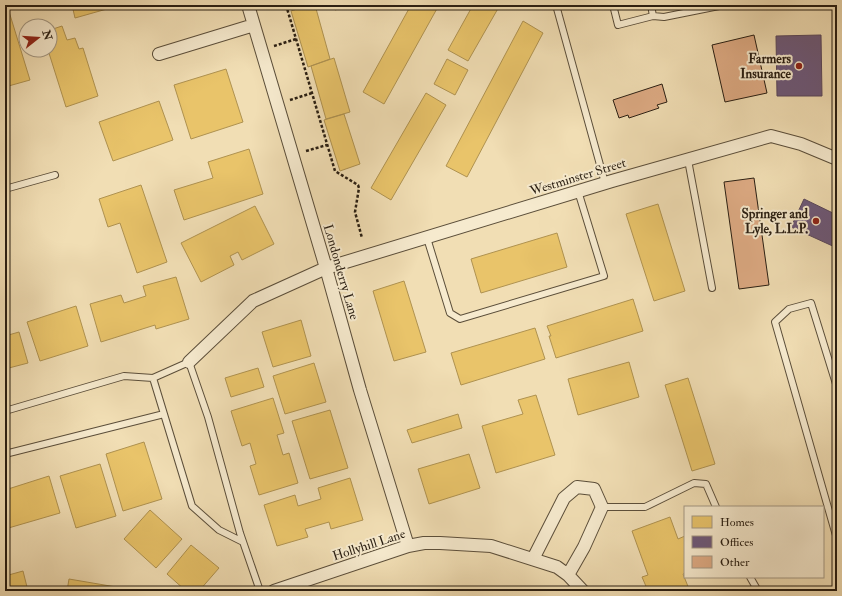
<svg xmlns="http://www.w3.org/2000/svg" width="842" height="596" viewBox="0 0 842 596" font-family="'IM FELL Double Pica',serif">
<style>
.homes{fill:#e9c46a;stroke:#af9250}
.offices{fill:#6d597a;stroke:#59475b}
.building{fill:#ddaa83;stroke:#291e12}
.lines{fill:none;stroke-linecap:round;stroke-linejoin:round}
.service-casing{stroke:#5b4e3a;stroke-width:8}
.minor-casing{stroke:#5b4e3a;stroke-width:14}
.path{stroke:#291e12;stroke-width:2.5;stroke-dasharray:3 2;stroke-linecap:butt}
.service{stroke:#f6eace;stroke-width:6}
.minor{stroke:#f6eace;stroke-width:12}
.poi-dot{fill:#8f2418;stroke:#f6eace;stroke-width:1.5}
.labels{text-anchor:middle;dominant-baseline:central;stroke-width:4;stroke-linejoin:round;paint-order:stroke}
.poi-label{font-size:13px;font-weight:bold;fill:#291e12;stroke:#f6eace;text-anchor:end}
.street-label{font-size:13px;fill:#291e12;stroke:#f6eace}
</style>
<rect width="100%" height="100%" fill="#f1deb4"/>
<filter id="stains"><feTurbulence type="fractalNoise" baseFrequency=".005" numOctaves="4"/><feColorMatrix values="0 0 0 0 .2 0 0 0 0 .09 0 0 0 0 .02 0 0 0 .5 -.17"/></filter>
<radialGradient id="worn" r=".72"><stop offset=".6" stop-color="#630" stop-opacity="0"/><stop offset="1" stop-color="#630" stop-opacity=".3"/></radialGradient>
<path class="homes" d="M5,5H7L30,80L5,87Z
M72,5H121L75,18Z
M309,5H315L330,59L308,67L291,11Z
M334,5H352L335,10Z
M411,5H439L384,104L363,92Z
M473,5H500L468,61L448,50Z
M523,21L543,33L467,177L446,166Z
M62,26L67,40L75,38L79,49L83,48L98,96L66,107L48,50H50V30Z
M334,58L350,112L326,119L311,66Z
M447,59L468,70L455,95L434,84Z
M226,69L243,122L191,139L174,85Z
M426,93L446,105L391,200L371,188Z
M159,101L173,140L113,161L99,122Z
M344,114L360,164L340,171L324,120Z
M249,149L263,194L184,220L174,190L213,178L208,162Z
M141,185L167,262L137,273L120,223L108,227L99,199Z
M658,204L685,291L654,301L626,214Z
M255,206L274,244L242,260L238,252L230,256L234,265L201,282L181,243Z
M557,233L567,267L481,293L471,259Z
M176,277L189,319L156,329L155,325L101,342L90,304L121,295L124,303L146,296L143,286Z
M404,281L426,352L394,361L373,291Z
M633,299L643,331L556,358L549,336H551L547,326Z
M76,306L88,346L40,361L27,322Z
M301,320L311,356L273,367L262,332Z
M535,328L545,359L461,385L451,353Z
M19,332L28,363L5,369V336Z
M629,362L639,397L578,415L568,379Z
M314,363L326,402L285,414L273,376Z
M258,368L264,387L231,397L225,378Z
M688,378L715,464L692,471L665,385Z
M536,395L555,455L496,473L482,426L523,414L518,400Z
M273,398L284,433L277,435L283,455L289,453L298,483L259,495L250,466L256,464L250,443L242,446L231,411Z
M330,410L348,468L310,479L292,421Z
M458,414L462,428L412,443L407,430Z
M144,442L162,499L123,511L106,454Z
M469,454L480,488L429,504L418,469Z
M100,464L116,516L76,528L60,476Z
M49,476L60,513L5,529V490Z
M350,478L363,520L331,529L329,522L305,529L308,537L277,546L264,505L295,495L298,506L321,499L318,488Z
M150,510L182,539L156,568L124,539Z
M670,517L678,539L685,536V573L683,574L689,589L685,591H648L642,577L648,575L632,531Z
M191,545L219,568L199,591H186L167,574Z
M23,571L28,591H5V576Z
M69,579L116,587L115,591H67Z
M490,587V591H465Z"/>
<path class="offices" d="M821,35L822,96H777L776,36Z
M804,199L837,215V248L791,227Z"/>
<path class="building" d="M754,35L767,93L725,102L712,45Z
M662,84L667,102L657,105L659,108L629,118L628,115L619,118L613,100Z
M754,178L769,285L739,289L724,182Z"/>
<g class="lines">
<g class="service-casing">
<path id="service" d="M556,5L605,183
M613,5L618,25L653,16L651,5
M653,16L664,17L724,5
M688,160L712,288
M5,189L55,175
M427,238L450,313L460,319L604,276L578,191
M837,387L811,303L789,309L775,322L837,539
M5,411L124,376L153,378
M5,454L164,414
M602,507H645L694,483L706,484L716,507
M243,542L219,530L192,506L153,378L189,362L208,417L240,533L260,591
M750,577L758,591"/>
</g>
<g class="minor-casing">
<path id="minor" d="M248,5L326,268L360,390L408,546
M159,54L254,25
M189,362L253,301L326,268L612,181L771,136L801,144L837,159
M533,559L564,498L577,487L594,489L602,507L584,547L568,575
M274,591L408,546L424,543H440L491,546L557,567L568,575L583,591"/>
</g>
<path class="path" d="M286,5L335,171L358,185L359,188L355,212L362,238
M274,46L296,39
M290,100L312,93
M306,151L327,145"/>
<use href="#service" class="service"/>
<use href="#minor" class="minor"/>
</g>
<g class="poi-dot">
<circle cx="799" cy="66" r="4"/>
<circle cx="816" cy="221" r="4"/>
</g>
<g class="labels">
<g class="poi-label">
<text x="791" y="59">Farmers<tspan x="791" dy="15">Insurance</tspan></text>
<text x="808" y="214">Springer and<tspan x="808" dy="15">Lyle, L.L.P.</tspan></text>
</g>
<g class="street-label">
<text transform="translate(578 177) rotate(-17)">Westminster Street</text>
<text transform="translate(341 272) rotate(74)">Londonderry Lane</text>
<text transform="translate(369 545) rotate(-18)">Hollyhill Lane</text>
</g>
</g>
<rect width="842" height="596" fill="none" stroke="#f1deb4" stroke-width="20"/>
<rect x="6" y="6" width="830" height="584" fill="none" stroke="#291e12" stroke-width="2"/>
<rect x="10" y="10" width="822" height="576" fill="none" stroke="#291e12"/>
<rect x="684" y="506" width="140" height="72" fill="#f6eace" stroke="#a49883"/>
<rect x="692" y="516" width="20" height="12" fill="#e9c46a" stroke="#a49883"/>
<text x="720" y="526" font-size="12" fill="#291e12">Homes</text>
<rect x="692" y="536" width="20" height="12" fill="#6d597a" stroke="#a49883"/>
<text x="720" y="546" font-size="12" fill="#291e12">Offices</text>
<rect x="692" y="556" width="20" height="12" fill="#ddaa83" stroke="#a49883"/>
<text x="720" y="566" font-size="12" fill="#291e12">Other</text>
<g transform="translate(38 38) rotate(73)"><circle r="19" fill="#f6eace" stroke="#a49883"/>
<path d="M0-3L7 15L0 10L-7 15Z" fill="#8f2418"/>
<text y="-6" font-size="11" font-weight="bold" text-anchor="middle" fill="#291e12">N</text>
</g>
<rect width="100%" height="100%" filter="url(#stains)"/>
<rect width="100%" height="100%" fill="url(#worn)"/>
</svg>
